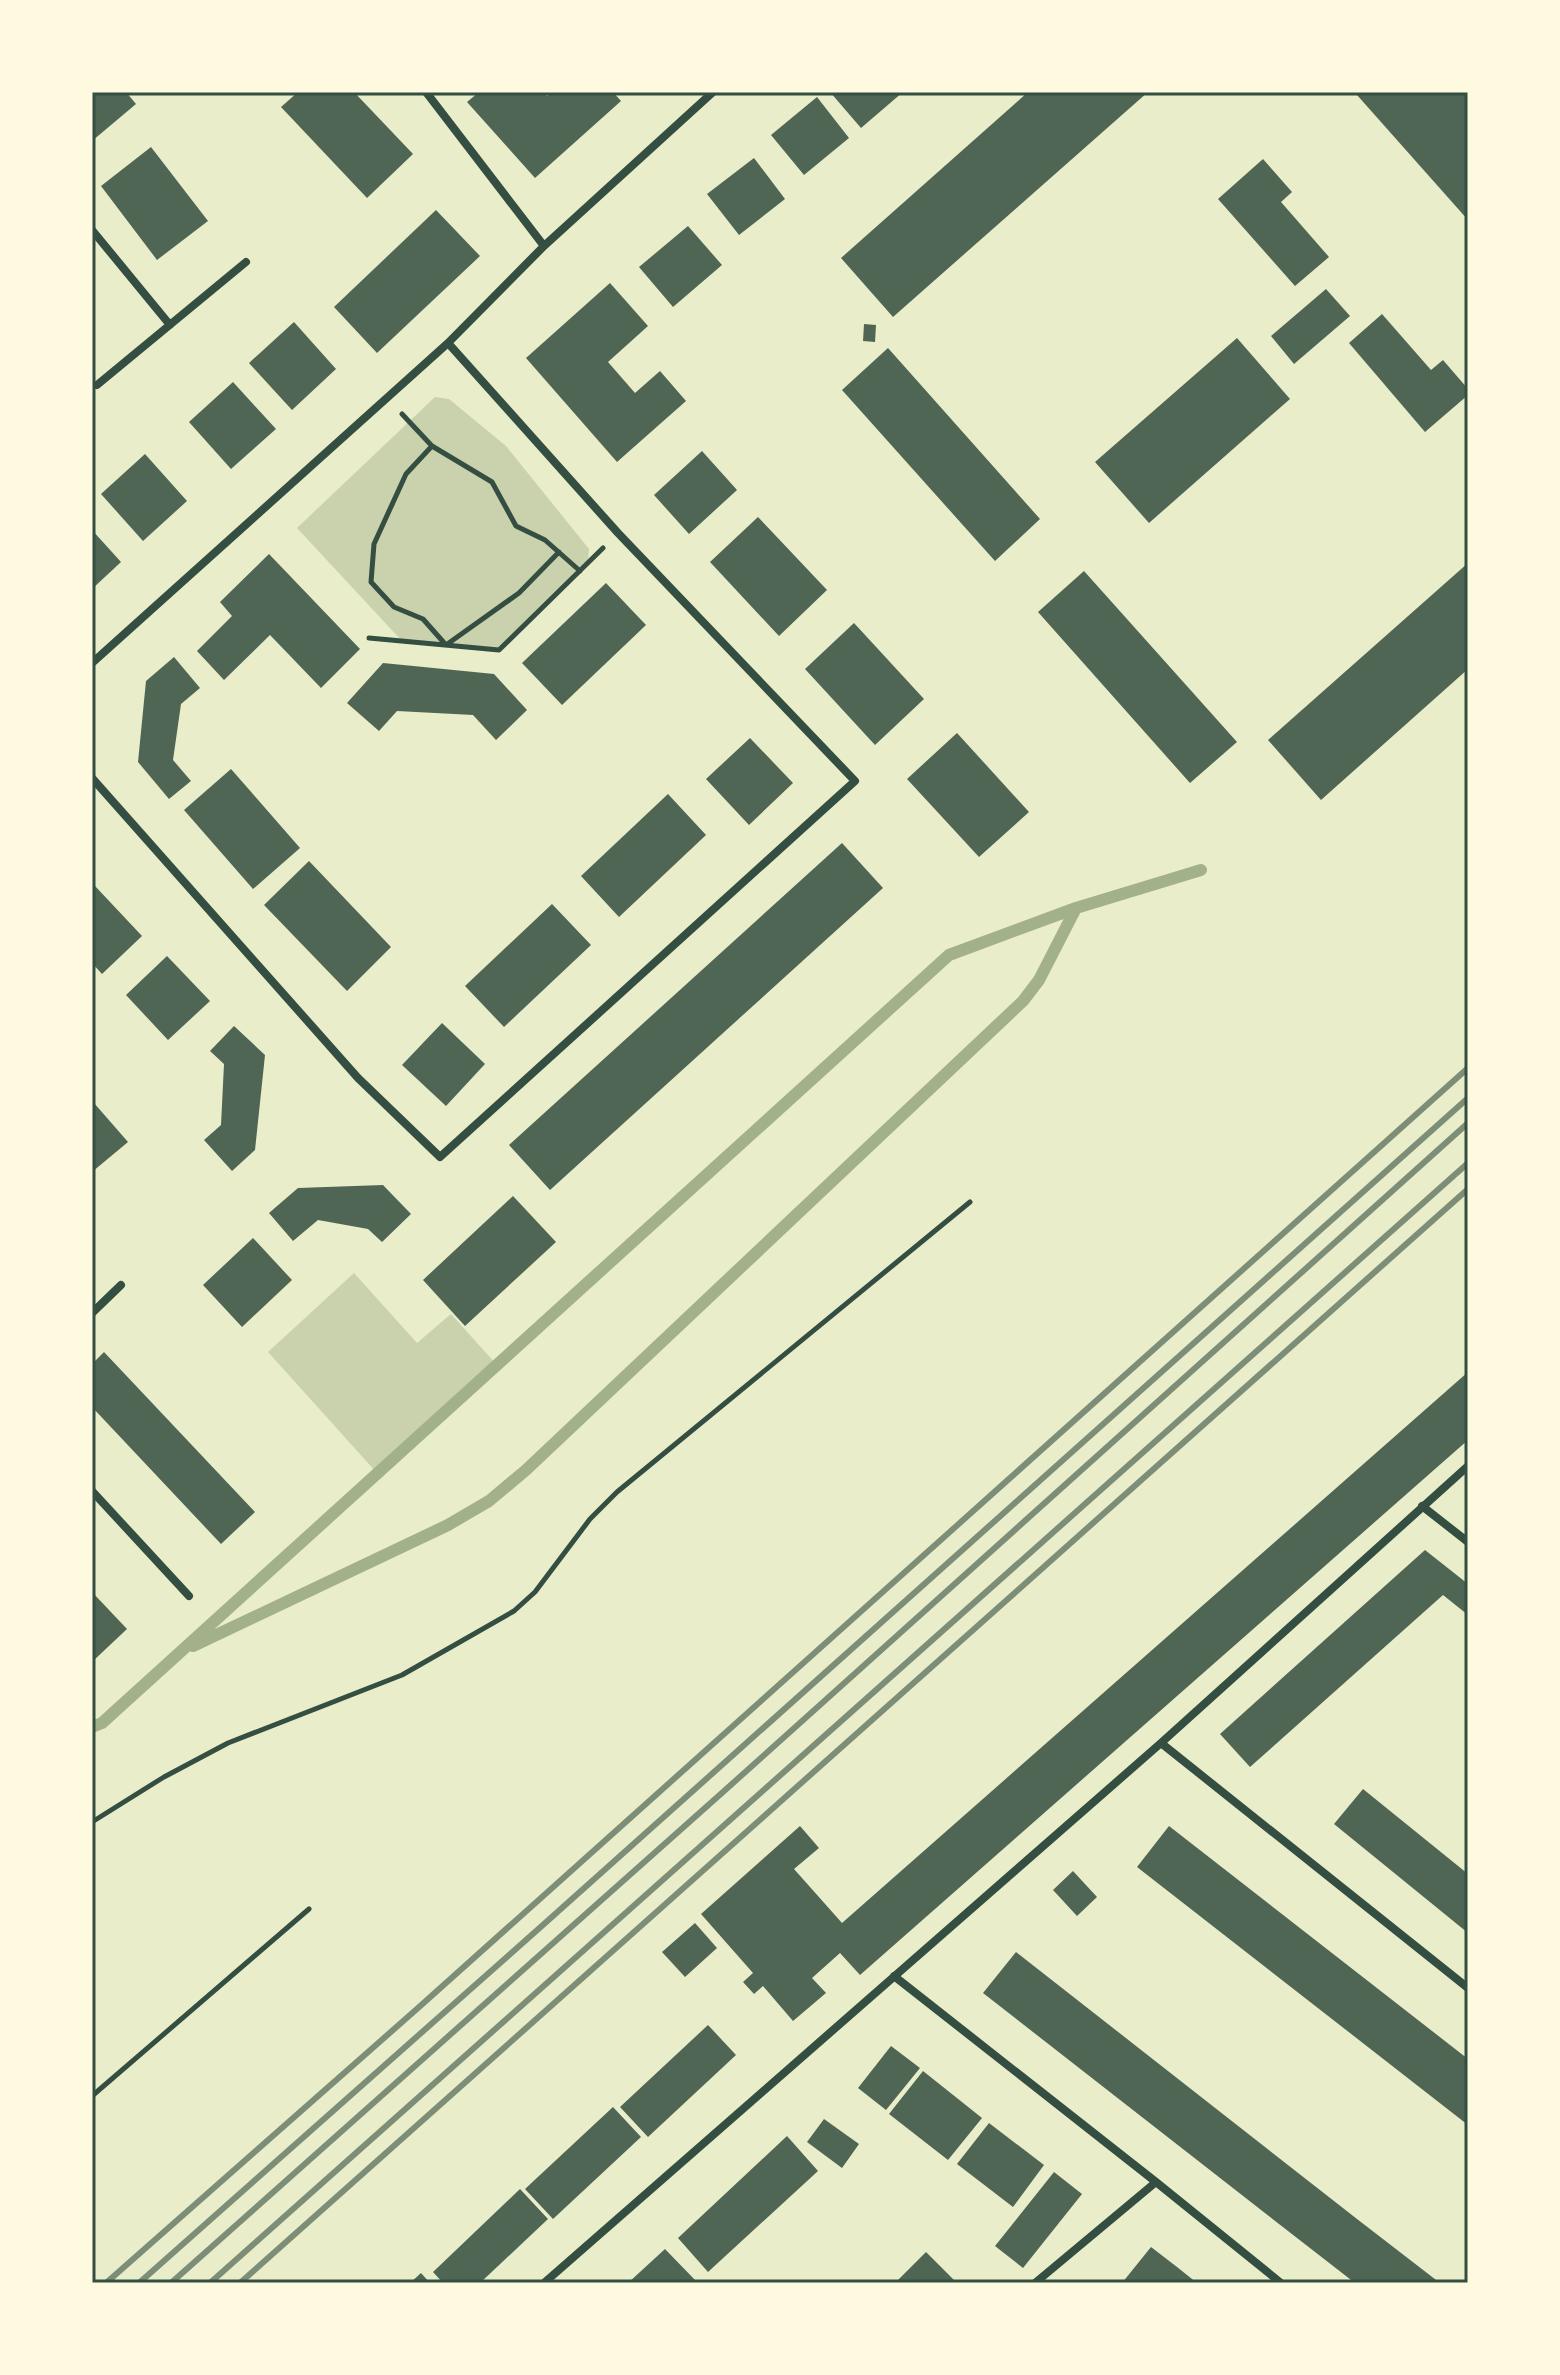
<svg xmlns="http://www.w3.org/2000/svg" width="1560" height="2375" viewBox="0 0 1560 2375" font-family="Commissioner,sans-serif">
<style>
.green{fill:#cad2ad}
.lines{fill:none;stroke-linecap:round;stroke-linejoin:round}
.stream{stroke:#a3b18a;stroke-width:12}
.building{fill:#4f6655}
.path{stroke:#344e41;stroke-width:5}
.minor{stroke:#344e41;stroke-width:8}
.rail{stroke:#7c8e77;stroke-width:6}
.neatline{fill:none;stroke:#344e41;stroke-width:3}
</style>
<rect width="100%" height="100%" fill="#e9edc9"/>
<path class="green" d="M435,397L449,399L506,446L589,549L588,562L499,650L402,641L297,528Z
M354,1273L417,1343L451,1314L497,1365L377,1473L268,1352Z"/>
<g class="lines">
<path class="stream" d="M193,1646L448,1525L489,1501L526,1470L1023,1001L1039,980L1076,908
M92,1727L102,1723L949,955L1076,908L1201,870"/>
</g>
<path class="building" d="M92,92H126L136,104L92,141Z
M298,92H354L413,154L367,198L281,107Z
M479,92H543L547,96L552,92H613L621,101L535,178L467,102Z
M830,92H903L861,128Z
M1028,92H1148L893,317L841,258Z
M1354,92H1468V220L1357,95Z
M817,97L849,138L804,175L771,135Z
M151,147L208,221L157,260L101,186Z
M754,158L785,199L739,235L707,194Z
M1263,159L1292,192L1281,202L1329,257L1295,286L1218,199Z
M436,210L480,256L377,353L334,307Z
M688,226L722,265L673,307L639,267Z
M610,283L648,326L608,362L635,393L660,371L686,401L617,462L526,358Z
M1326,289L1350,316L1294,364L1271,336Z
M1382,314L1431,370L1443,360L1468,389V395L1425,432L1349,343Z
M294,322L336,369L292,410L249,363Z
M864,324L876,325L875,342L863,341Z
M1237,338L1290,399L1149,523L1095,462Z
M888,348L1040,519L995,561L842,390Z
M233,382L276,429L231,469L189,422Z
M702,451L737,490L689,534L654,495Z
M145,454L187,501L143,541L101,494Z
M758,517L827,590L779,636L710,562Z
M92,530L121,562L92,589Z
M269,554L360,649L321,688L270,635L224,680L197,651L232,616L220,602Z
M1468,563V669L1321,800L1268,740Z
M1084,571L1237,742L1190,783L1038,612Z
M606,583L646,625L562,705L522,663Z
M854,623L924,699L875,745L805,669Z
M174,657L200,688L181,704L173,760L191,781L169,799L138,762L146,681Z
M383,663L494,674L527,710L496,740L473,715L397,711L379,731L347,703Z
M957,733L1029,812L979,857L907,779Z
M750,738L793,783L749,825L706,779Z
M231,769L300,848L253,889L184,810Z
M668,794L706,835L619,917L581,876Z
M842,843L883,888L550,1190L509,1145Z
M309,861L391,947L347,991L264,905Z
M95,886L142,936L102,974L92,963V889Z
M552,904L591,945L504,1027L465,986Z
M167,956L210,1001L168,1040L126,995Z
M442,1023L485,1064L446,1106L402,1065Z
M234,1026L265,1055L255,1150L232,1171L204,1140L221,1125L224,1064L210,1051Z
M94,1103L128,1142L92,1172V1105Z
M383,1185L411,1214L382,1242L368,1229L318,1220L293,1241L269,1213L298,1188Z
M513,1196L556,1242L465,1326L423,1280Z
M253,1238L292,1280L242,1327L203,1285Z
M104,1352L255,1512L221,1544L92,1407V1364Z
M1468,1372V1440L860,1975L840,1953L812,1978L826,1993L793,2021L763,1986L754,1994L743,1982L753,1973L701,1914L800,1826L819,1848L794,1869L842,1923Z
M1425,1550L1468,1584V1615L1443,1595L1250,1767L1220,1734Z
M92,1592L127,1629L93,1661L92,1659Z
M1363,1789L1468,1874V1933L1334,1824Z
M1169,1826L1468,2059V2125L1137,1867Z
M1073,1871L1097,1897L1077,1916L1053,1890Z
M695,1923L717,1948L685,1977L662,1952Z
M1016,1952L1357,2219L1440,2283H1355L1279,2224L983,1993Z
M708,2025L736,2055L648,2137L620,2107Z
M891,2046L920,2068L886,2110L858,2088Z
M923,2071L982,2118L948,2160L889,2114Z
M613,2107L641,2137L553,2219L525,2189Z
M824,2119L859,2144L842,2168L807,2142Z
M989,2123L1044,2165L1013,2207L957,2164Z
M787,2136L818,2171L708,2272L678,2238Z
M1054,2172L1082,2194L1023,2268L995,2246Z
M520,2189L548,2219L480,2283H443L433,2272Z
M1151,2247L1177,2267L1197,2283H1122Z
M665,2249L695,2280L691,2283H628Z
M926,2252L957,2283H895Z
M421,2273L430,2283H410Z"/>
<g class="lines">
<path class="path" d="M402,414L432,446L492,482L516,526L545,540L580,571
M432,446L406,474L374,544L371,582L394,607L423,619L446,645L519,593L559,552
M369,638L499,650L603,548
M92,1822L164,1777L228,1743L402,1675L514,1611L535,1592L590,1519L617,1492L970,1202
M92,2096L309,1909"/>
<path class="minor" d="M426,92L544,246
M92,230L170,325
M97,385L246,262
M92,663L448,343L544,246L713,92
M92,778L358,1078L440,1157L855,781L618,533L448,343
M92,1313L121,1285
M92,1491L189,1596
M1422,1506L1468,1542
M1161,1743L1468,1988
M894,1976L1156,2182L1281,2283
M544,2283L1161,1743L1468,1466
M1035,2283L1156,2182"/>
<path class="rail" d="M106,2283L418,2008L1468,1068
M139,2283L544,1924L1468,1098
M171,2283L723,1792L1468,1123
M210,2283L1468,1163
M240,2283L1468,1189"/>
</g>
<rect width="1560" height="2375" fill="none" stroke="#fefae0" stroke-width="188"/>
<rect x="94" y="94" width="1372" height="2187" class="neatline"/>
</svg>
